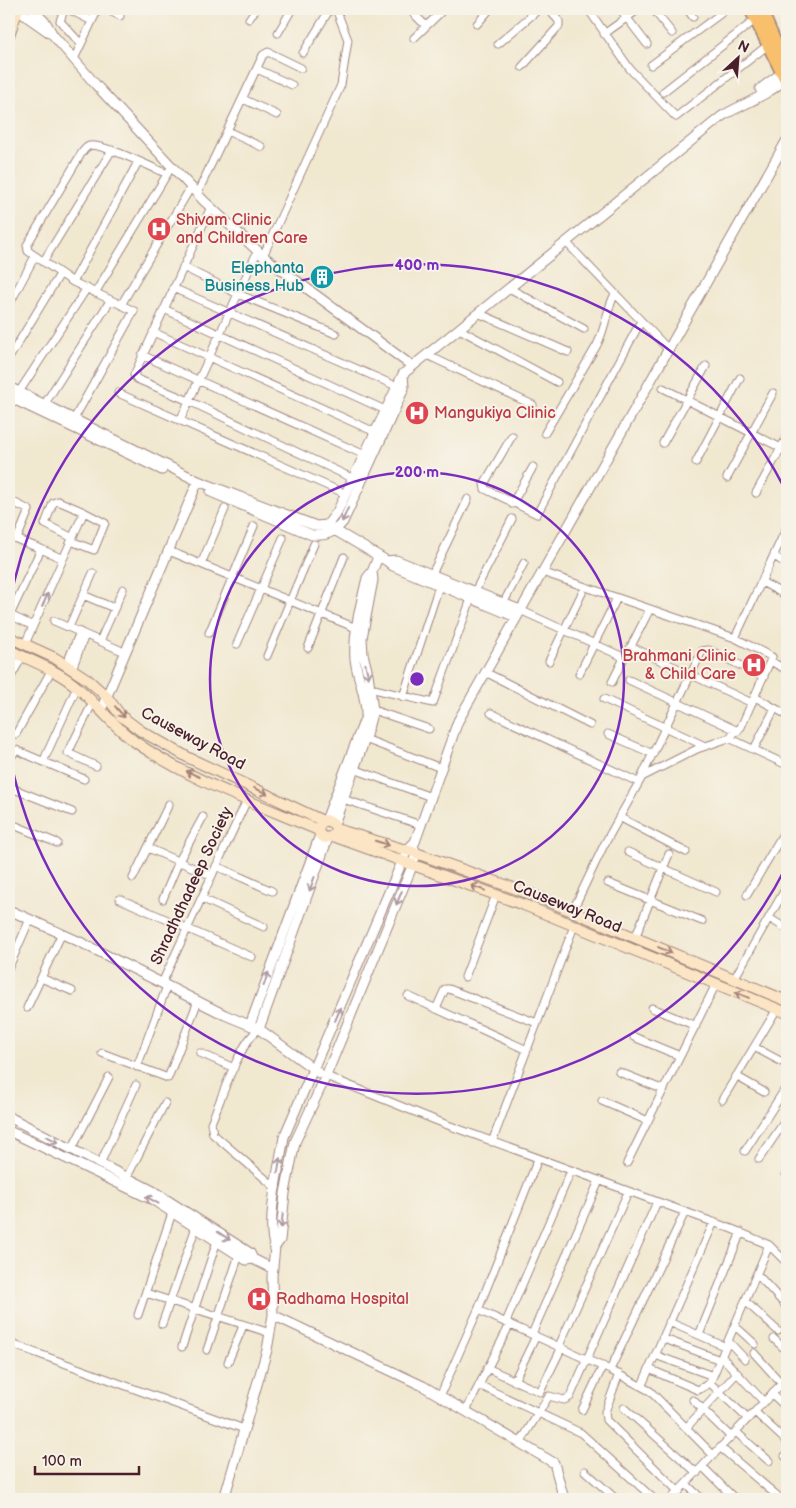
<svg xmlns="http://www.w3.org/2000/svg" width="796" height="1508" viewBox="0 0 796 1508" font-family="'Balsamiq Sans',sans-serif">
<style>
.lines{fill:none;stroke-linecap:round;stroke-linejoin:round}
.minor-casing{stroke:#9e847e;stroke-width:9}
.tertiary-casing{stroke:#9e847e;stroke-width:11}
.secondary-casing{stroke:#9e847e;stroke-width:12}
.primary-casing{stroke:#9e847e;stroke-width:14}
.minor{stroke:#fff;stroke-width:7}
.tertiary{stroke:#fff;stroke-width:9}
.secondary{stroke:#fce5c4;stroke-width:10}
.primary{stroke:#f8bf6c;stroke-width:11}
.oneway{stroke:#ae9aa0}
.oneway2{stroke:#a38278}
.ring{fill:none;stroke:#7b2cbf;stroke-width:2.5}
.labels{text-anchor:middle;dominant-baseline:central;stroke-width:4;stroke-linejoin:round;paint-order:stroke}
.health-label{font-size:16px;fill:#be3a42;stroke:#f7f3e8;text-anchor:start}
.culture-label{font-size:16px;fill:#0d838f;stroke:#f7f3e8;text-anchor:end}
.street-label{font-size:16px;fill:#4a1f2b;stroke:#f7f3e8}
.centre{fill:#7b2cbf;stroke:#f7f3e8;stroke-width:2.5}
.ring-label{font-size:15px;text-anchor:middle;font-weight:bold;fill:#7b2cbf;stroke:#f7f3e8;stroke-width:4;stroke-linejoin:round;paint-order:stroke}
</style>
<rect width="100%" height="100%" fill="#f7f3e8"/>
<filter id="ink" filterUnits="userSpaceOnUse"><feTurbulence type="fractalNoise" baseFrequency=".02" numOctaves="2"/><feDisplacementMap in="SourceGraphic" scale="10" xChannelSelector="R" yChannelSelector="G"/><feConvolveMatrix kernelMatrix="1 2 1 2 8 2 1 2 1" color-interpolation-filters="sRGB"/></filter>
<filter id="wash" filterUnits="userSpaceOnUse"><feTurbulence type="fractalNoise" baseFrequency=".0096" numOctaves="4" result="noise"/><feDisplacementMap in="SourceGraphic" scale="20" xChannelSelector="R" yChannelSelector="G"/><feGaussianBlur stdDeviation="1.12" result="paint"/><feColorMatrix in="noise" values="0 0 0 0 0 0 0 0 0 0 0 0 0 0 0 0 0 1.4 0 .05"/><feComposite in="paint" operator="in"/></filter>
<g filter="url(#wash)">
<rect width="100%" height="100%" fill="#f1e8d0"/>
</g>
<g filter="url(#ink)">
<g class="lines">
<g class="minor-casing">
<path id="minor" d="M106,9L120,16
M409,9L426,26
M588,9L630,69L676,117L768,45
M620,9L647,44
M653,9L672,33
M687,9L693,17
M249,19L256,9
M477,24L490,9
M278,33L292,9
M604,34L639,9
M414,38L444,9
M81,44L60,21L64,10L68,9L92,21
M498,44L539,9
M303,53L330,9
M74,59L98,9
M651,65L727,9
M522,67L559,26V21L548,9
M257,69L292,85
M663,92L755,20
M243,99L277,115
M227,131L262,147
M197,194L263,55L268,52L301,68
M211,207L134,375L137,379L189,401L354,479
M566,242L668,349
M263,256L341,85L348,40L336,9
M43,262L112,150
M183,267L238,294L336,334
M73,282L138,162
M173,288L396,386
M509,288L584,329
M95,293L169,171
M786,303L787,304
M9,305L35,256
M121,305L191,187
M164,309L385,410
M478,313L568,352
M459,329L557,382
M153,332L375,432
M142,355L365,455
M427,355L533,405
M9,358L60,274
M663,388L787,451
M19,392L87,288
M118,393L346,494
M44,405L110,301
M74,419L134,311L73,282L28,251L27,245L81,154C83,151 86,147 89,146C101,142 153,168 167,174
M180,421L258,250
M545,433L597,345C606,328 606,310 615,294
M512,436L484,484L485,489L537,514L641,321
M663,443L706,366
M696,462L740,378
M727,478L773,393
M756,493L787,437
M9,500L29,510L17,539
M512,504L533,467
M9,536L41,549
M73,538L45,524L53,503L58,501L84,512
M169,551L356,628
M774,556L787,564
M63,559L84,512L105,523L94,550L71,541
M201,564L225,509
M542,572L735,638L772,657L741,727L729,738L697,749L642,777L604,845L572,912
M432,574L468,499
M762,582L787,596
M83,595L114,608
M503,604L524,563
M520,610L621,656L623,660L612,682
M10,615L33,626
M9,617L41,549L63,559L25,644
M54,621L120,650
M69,627L93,573
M209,633L254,526
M735,638L787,527
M100,641L123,589
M237,644L283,538
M308,648L344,557
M636,649L752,703
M627,654L650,609
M267,656L314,544
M549,661L582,593
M772,662L787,670
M66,665L80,632
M72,669L85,635
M485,672L590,725
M579,674L617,598
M9,680L22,657
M629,680L738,731
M370,688L433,703L471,599L512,519
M403,697L439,586
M755,697L787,715
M604,699L705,746
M93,702L68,753L96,766
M373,710L429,729
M491,713L638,782
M16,734L51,671
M608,734L653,754
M729,738L787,765
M365,739L441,768
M754,749L775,708
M9,760L16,750L84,779
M43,762L77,687
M354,769L431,797
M642,776L702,651L709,650L764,677
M9,787L72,812
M343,799L421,825
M619,817L686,852
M9,823L57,843
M148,848L212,876
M628,852L716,892
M216,866L272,891
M133,878L169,804
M608,883L702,921
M747,895L787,827
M201,898L264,927
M120,899L252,957
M163,899L179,861L203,817
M769,918L787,929
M635,938L669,854
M9,967L30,919
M465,977L496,895
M41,978L72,991
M734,979L787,886
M162,983L247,800
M408,996L527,1050
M27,1008L62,933
M652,1008L696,1026
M436,1009L445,989H449L537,1023
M259,1029C239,1043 221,1100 211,1123L213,1134L276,1188
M634,1037L680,1056
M754,1047L784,1063
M102,1053L168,1078L198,1001
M200,1053L234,1068
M137,1067L167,986
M619,1072L664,1090
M326,1076L445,1124L732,1229L769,1245L787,1263
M736,1076L764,1092
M722,1100L777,1009
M602,1101L648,1121
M492,1142L574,926
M72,1149L109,1077
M745,1151L787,1086
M759,1159L787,1118
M627,1163L716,984
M100,1164L136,1085
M786,1174L787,1172
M127,1177L165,1103
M757,1274L787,1307
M146,1293L270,1333
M745,1301L778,1331
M478,1310L610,1370L685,1212
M138,1315L172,1213
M506,1322L571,1171
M669,1322L726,1347
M162,1324L196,1227
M735,1326L755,1344
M532,1334L599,1181
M699,1335L741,1232
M662,1338L720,1360
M774,1339L787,1351
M728,1341L745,1359
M9,1343L244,1429
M559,1346L628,1192
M182,1347L217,1241
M207,1350L239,1255
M754,1353L782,1384
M655,1355L713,1376
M722,1357L764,1402
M228,1362L243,1326
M487,1368L540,1392L562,1347
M649,1369L698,1390L710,1383L769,1245
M610,1370L650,1391L713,1455
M619,1374L605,1412L606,1420L679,1492
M514,1381L536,1336
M710,1383L748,1419
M479,1385L581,1433L654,1499
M642,1385L714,1222
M772,1394L787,1408
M440,1396L478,1310L538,1159
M693,1400L731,1437
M624,1408L697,1473
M582,1410L603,1366
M466,1411L510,1324
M755,1412L785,1440
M686,1428L737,1373
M736,1432L769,1461
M520,1443L549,1396L564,1400L570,1397L657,1202
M721,1448L781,1499
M785,1456L787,1458
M703,1467L735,1499
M585,1471L616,1499
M686,1484L702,1499
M671,1499L787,1378"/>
</g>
<g class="tertiary-casing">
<path id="tertiary" d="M16,9L53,35
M32,9L46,23L53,35L96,85L203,200L263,256L412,366
M760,89L782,73L787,63
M9,387L198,481L316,526L327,525L337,512L403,374L722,116C742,104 773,94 787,76
M9,397L162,470
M211,492L312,535C327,536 333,533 343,522L397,404L404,388L403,374
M331,528L387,561L393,566L516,617
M387,561L396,560L520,610
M101,710L198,481
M326,820L366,716C367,696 357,678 355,659C353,631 361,604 367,578L372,572L378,557
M334,824L365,739L373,710L368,674L363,654L362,638L373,580L372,572
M414,848L416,853L413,864L326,1076L295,1142L285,1193L280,1240L275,1247L272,1276L273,1315L423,1386L554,1463L564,1499
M9,910L80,942L225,1015L259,1029L319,1073
M250,1025L320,835
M259,1029L328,838
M9,1117L153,1191L250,1253L253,1259
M9,1131L153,1200L246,1260L253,1259L273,1269
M275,1247C265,1227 280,1161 284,1137L407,850L415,842L458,721L787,140
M224,1499L267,1350L273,1315"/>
</g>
<g class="secondary-casing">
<path id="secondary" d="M9,35L18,9
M9,637L55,658L87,679L107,697L121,716L141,731L189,758L323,821
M9,650C32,661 59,671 78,688C98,705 113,726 134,741C187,779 257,804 318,830L320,835L325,838L333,836L336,829L334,824L326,820L321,823L318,830
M336,829L416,853L533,895L787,1001
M333,836L524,905L787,1013"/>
</g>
<g class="primary-casing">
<path id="primary" d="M750,9L787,83
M761,9L781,55"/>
</g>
<use href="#minor" class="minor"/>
<use href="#tertiary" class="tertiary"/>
<use href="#secondary" class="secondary"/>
<use href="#primary" class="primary"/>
</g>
<defs><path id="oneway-shaft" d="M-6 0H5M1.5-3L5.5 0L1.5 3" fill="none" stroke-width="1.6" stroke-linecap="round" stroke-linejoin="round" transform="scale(1.25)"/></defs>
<g class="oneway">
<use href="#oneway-shaft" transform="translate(345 515) rotate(114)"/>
<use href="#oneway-shaft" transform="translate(45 600) rotate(-66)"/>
<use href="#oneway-shaft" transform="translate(367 671) rotate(77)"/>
<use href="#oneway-shaft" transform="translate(312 884) rotate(110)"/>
<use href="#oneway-shaft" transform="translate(399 898) rotate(112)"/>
<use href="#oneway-shaft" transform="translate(266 979) rotate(-71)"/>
<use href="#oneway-shaft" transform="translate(338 1014) rotate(-67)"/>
<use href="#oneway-shaft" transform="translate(52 1139) rotate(27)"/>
<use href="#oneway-shaft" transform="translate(279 1165) rotate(-81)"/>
<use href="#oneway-shaft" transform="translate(152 1200) rotate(-151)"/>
<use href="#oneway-shaft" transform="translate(282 1221) rotate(96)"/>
<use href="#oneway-shaft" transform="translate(224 1236) rotate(33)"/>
</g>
<g class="oneway2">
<use href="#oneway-shaft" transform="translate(120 712) rotate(49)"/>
<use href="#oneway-shaft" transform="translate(193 774) rotate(-155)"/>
<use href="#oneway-shaft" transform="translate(261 791) rotate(25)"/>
<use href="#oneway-shaft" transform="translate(382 843) rotate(17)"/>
<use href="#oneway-shaft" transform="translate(478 888) rotate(-160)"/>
<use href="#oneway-shaft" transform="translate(665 950) rotate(23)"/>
<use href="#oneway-shaft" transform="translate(742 995) rotate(-158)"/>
</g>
</g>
<g class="ring">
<circle cx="417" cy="679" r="207"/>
<path d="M786 867A414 414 0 0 1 9 751M9 607A414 414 0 0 1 786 491"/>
</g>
<defs>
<g id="hospital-disc" transform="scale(1.25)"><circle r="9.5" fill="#e0444e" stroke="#f7f3e8"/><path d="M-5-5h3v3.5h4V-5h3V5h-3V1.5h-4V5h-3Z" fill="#fff"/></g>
<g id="building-disc" transform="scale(1.25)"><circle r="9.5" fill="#0f9aa8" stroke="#f7f3e8"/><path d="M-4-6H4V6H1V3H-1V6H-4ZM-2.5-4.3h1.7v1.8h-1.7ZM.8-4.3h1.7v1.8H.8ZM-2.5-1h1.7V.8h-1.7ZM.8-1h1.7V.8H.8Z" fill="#fff"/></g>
</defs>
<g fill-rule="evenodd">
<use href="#hospital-disc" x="159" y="229"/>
<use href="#building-disc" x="322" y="277"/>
<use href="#hospital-disc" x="417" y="413"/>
<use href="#hospital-disc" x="754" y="665"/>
<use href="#hospital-disc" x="259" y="1299"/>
</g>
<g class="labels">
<g class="health-label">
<text x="176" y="220">Shivam Clinic<tspan x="176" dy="18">and Children Care</tspan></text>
<text x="434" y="413">Mangukiya Clinic</text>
<text x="736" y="656" text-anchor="end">Brahmani Clinic<tspan x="736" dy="18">&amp; Child Care</tspan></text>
<text x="276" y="1299">Radhama Hospital</text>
</g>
<g class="culture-label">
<text x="304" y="268">Elephanta<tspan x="304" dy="18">Business Hub</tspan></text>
</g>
<g class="street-label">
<text transform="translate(193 739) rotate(28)">Causeway Road</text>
<text transform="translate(192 886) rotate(-65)">Shradhdhadeep Society</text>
<text transform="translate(567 907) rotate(22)">Causeway Road</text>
</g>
</g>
<circle cx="417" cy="679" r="8" class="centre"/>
<g class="ring-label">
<text x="417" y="270">400 m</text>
<text x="417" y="477">200 m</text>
</g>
<rect width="796" height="1508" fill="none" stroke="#f7f3e8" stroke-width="30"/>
<g transform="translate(738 58) rotate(26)" stroke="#f7f3e8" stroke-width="4" paint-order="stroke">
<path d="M0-4L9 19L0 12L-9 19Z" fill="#4a1f2b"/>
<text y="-8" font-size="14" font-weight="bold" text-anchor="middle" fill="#4a1f2b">N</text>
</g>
<path d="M35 1466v8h104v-8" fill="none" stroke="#4a1f2b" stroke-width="2.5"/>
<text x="42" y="1466" font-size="15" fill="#4a1f2b" stroke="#f7f3e8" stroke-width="4" paint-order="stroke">100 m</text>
</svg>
